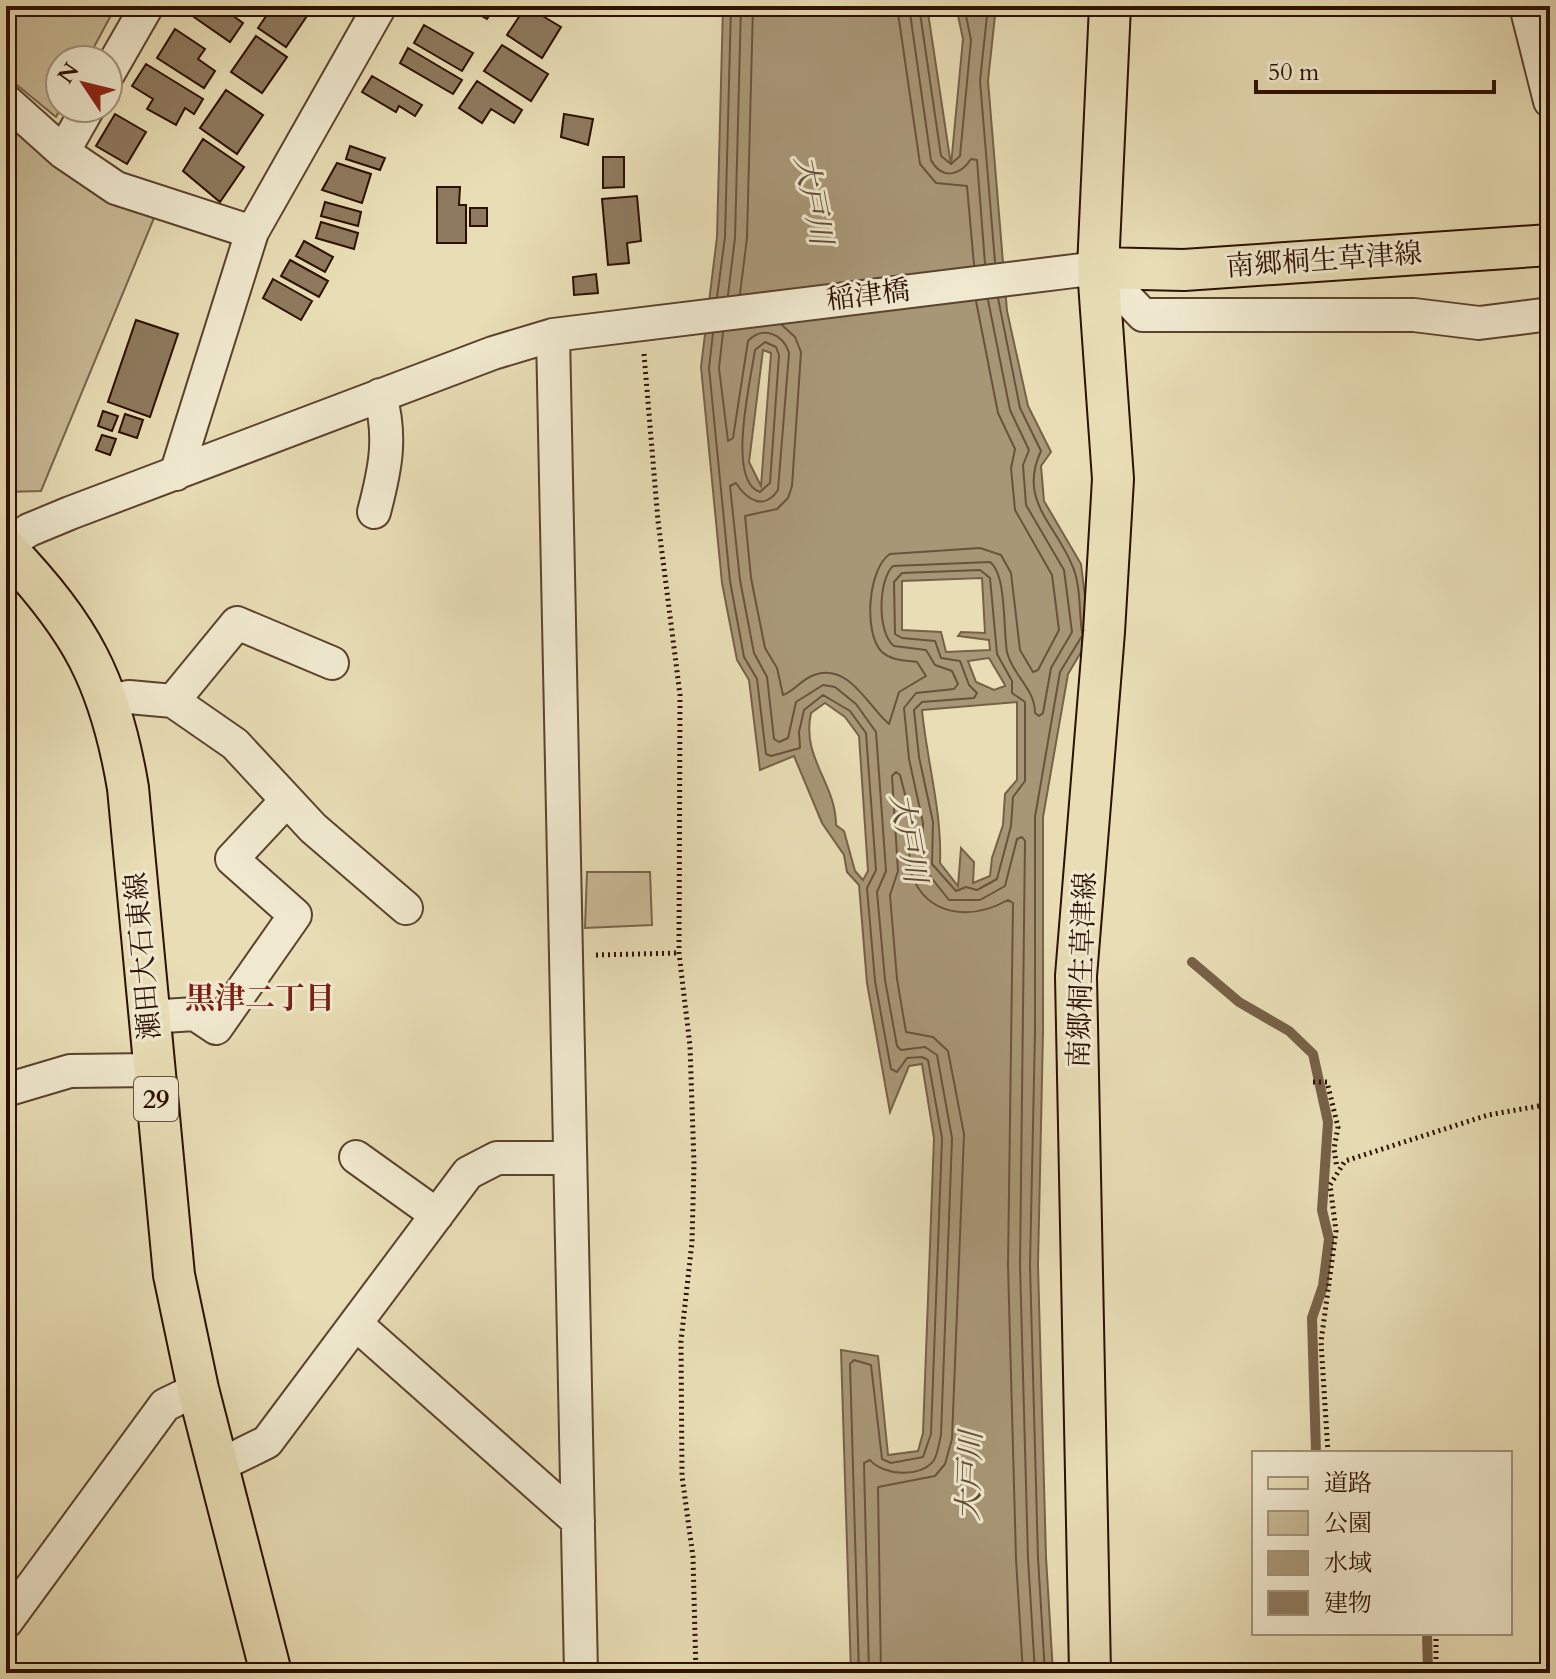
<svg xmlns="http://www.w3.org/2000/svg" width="1556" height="1679" viewBox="0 0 1556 1679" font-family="Cardo,'Noto Serif JP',serif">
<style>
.green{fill:#c8ba96;stroke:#7a644b;stroke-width:2}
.water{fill:#a89777;stroke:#776147;stroke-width:2;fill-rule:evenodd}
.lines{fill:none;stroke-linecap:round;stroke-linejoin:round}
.shore{stroke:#6a533c;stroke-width:2}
.stream{stroke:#776147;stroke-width:10}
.building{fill:#8e7a5e;stroke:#2d0f00;stroke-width:2}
.minor-casing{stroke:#5c422d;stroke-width:36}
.major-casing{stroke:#2d0f00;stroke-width:44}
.path{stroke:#2d0f00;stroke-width:5;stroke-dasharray:2 4;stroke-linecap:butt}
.minor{stroke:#f0e9cf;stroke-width:32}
.major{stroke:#e8ddb5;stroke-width:40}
.labels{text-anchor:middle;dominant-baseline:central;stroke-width:6;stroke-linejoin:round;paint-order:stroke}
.shield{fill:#f0e9cf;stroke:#68503e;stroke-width:2}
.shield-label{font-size:26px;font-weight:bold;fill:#2d0f00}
.street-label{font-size:28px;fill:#2d0f00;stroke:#f0e9cf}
.water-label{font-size:30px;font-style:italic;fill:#644c36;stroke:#f0e9cf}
.neighbourhood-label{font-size:30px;font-weight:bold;fill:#7a1f14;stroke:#f0e9cf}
</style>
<rect width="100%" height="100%" fill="#e8ddb5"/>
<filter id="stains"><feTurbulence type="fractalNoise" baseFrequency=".0025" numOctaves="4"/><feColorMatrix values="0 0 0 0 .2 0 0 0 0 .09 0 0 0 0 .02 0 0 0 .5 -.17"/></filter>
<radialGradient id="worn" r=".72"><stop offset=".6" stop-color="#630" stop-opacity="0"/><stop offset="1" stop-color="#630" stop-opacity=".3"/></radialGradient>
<path class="green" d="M6,6H116L87,60H60L61,108L56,117L6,76Z
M6,120L64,173L98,196L154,218L41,491L6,492Z
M587,872H650L652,925L585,928Z"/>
<path class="water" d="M723,6H927L951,165L963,39L956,6H996L988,81L1007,311L1028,406L1051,452L1041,466L1044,501L1081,564L1090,637L1068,674L1043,817V1032L1038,1265L1046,1557L1053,1673H851L841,1350L878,1356L888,1455L918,1451L923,1433L934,1138L922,1064L909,1066L890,1112L867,983L859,885L847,872L844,855L822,823L794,756L760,770L749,680L737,660L722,583L701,367L717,237ZM763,350L771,353L761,486L749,462ZM982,578L985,633L961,632L958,636L989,640L990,650L946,652L941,632L902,630V581ZM989,658L1005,685V686L994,690L976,682L968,661ZM1017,702V780L1005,794L1003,825L992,858L990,876L973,883L974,862L961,848L958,886L940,863C942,811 927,762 922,710ZM825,703L845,717L859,736L868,871L863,880L855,871L844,831L836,825C836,783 801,758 811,713Z"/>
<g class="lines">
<path class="shore" d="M897,6L920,164L936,183L967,186L974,265
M909,6L931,160C942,180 960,176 971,159L977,160L985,264
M919,6L941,156L951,164L960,156L971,40L964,6
M988,6L980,81L995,262
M740,294L747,238L753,6
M728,295L735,238L741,6
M717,297L725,237L731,6
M998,298L1020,408L1041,451C1018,500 1054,522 1072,565C1081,584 1079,612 1082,633
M988,300L1010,410L1029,450L1023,465L1026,505L1064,570L1072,632L1051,668L1043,713L1039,716L1035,713C1035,688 1012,675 1007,652C1003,630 1007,575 990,562L893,566C878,580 877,633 894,646L926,650L935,665L952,671L958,684L954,689L916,693L904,708L909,759L923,823L922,866L949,900H980L1005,886L1017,839L1022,837L1025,841L1020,1265L1028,1558L1035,1673
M782,325L795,337L801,352L792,486L788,498L777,509L745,516L751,578L765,648L777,668L783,695C793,692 802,679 814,675C849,662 869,708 889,724L899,692L926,676L917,662C905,660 892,661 882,652C863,634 868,568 890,554L980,548L1001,555L1011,573L1020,650L1033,672L1038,670L1059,630L1052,575L1015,510L1011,468L1015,449L998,413L976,301
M723,332L719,368L728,441L733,438L748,341C762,326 783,333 789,353L778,490C764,511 747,500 736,483L730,486L740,580L754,653L767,677L774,739L779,742L788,738L796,702L823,685L835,687L856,704L876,732L886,871L877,892L885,980L897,1046L901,1050L925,1047L937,1055L952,1138L941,1435C939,1443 938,1453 934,1460C921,1479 882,1475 870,1460L864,1463L869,1673
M713,333L709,368L730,581L744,657L757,679L766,754L771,756L800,748L799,732L804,710L823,695L850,711L866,733L876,870L867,888L875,981L891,1069L897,1072L907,1058L922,1057L928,1060L942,1138L931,1434L923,1457L891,1463L882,1459L871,1365L854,1360L850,1364L859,1673
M765,342L776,347L779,355L770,483L760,492C726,481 751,379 755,350Z
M980,570L990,578L997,654L1012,681V693L1025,702V781L1013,797L1011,826L997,879L977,890L966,887L956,891L932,864L933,822L919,757L914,710L922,702L974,698L977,693L969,685L960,661L941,658L935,641L902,638L895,634L894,582L902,573Z
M881,1673L878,1487L935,1476L945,1464L952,1439L964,1134L948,1051L933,1037L906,1032L897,979L890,895L898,871L892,776L896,772L900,775C904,791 909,807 911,823C913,840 906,857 911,873C927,918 972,920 1008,900L1013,903L1008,1265L1016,1559L1023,1673
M1045,1673L1038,1558L1030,1265L1035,1032V817L1060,672L1082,636"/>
<path class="stream" d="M1192,962L1239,1002L1289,1031L1313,1054L1328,1122L1322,1210L1329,1239L1323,1286L1312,1318L1316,1453
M1427,1633L1428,1673"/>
</g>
<path class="building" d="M191,6H238L232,15L243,23L230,42L194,17L199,11Z
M273,6H306L311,10L286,47L258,28Z
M464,6H495L487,19Z
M526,6L561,27L542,58L507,35Z
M424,25L473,53L462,71L414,43Z
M175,29L205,49L198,59L215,71L204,88L157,58Z
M256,36L287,57L262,93L231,72Z
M502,45L548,74L531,101L484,71Z
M408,48L462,80L453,94L400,63Z
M146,64L203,99L194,114L185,108L176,125L147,109L153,99L132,86Z
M372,76L422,105L415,116L399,106L396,112L362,92Z
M477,81L522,110L514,123L491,109L482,123L459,108Z
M226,90L263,115L237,154L200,128Z
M115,114L146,132L127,164L96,146Z
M564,114L593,119L588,145L561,137Z
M203,139L244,167L220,202L183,171Z
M350,146L385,158L380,170L346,159Z
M603,157H624V187L603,188Z
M337,163L371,174L362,203L322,190Z
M437,187H460L459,205H466V243H437Z
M637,196L641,241L627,243L629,263L608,265L602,199Z
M325,202L361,212L358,226L321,216Z
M470,208H487V226H470Z
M321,222L358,233L354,249L316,238Z
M304,241L333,257L325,272L296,256Z
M290,260L328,281L319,297L281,276Z
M596,274L598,293L574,295L573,277Z
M273,279L312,301L301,320L263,298Z
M136,320L178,334L150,417L108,402Z
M103,411L118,416L112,431L98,426Z
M125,414L143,420L137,438L119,432Z
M102,435L116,439L110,455L96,450Z"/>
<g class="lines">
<g class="minor-casing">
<path id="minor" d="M1526,6L1550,101
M108,74L147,6
M6,101L63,152L116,188L252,232
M63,152L88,108
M553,335L581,1673
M176,474L252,232L380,6
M374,512C385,470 392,438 380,395
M6,545L29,530L70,513L493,353L553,335L1098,268L1143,315H1414L1479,323L1550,314
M109,701L129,697L173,701L235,744L313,828L406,908
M173,701L237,623L332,663
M148,1017L195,1014L216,1028L295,915L232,859L287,800
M6,1090L70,1071L153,1070
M356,1157L437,1215
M356,1324L578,1521
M220,1465L267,1442L468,1173L497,1158H570
M6,1622L165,1405L198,1389"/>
</g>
<g class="major-casing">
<path id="major" d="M1098,268L1184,270L1550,245
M6,549C81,628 110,681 128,788L174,1275L198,1389L271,1673
M1090,1673L1076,976L1104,632L1113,479L1098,268L1110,6"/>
</g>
<path class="path" d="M644,354L658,521L680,695L679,953L690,1046L694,1164L692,1242L681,1341L682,1476L693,1557L696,1673
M596,955L679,953
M1313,1082H1327L1338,1127L1334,1149L1337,1168
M1328,1453L1321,1342L1336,1231L1330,1185L1345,1161L1488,1115L1550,1104
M1436,1633V1673"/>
<use href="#minor" class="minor"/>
<use href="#major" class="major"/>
</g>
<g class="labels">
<rect class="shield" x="134" y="1077" width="44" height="44" rx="6"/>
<g class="shield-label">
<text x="156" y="1099">29</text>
</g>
<g class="street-label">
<text transform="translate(1324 260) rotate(-4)">南郷桐生草津線</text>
<text transform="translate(868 295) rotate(-7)">稲津橋</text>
<text transform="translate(143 956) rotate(-95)">瀬田大石東線</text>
<text transform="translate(1082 970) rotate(-88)">南郷桐生草津線</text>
</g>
<g class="water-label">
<text transform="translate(813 200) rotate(79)">大戸川</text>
<text transform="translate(908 838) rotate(80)">大戸川</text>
<text transform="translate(970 1476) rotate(-88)">大戸川</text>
</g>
<g class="neighbourhood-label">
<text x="260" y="998">黒津二丁目</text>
</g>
</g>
<rect width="1556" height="1679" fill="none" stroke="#e8ddb5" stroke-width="32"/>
<rect x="8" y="8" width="1540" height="1663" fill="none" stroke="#2d0f00" stroke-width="4"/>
<rect x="16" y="16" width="1524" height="1647" fill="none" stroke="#2d0f00" stroke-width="2"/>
<rect x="1252" y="1451" width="260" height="184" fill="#f0e9cf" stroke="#a2927c" stroke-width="2"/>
<rect x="1268" y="1477" width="40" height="12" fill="#e8ddb5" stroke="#a2927c" stroke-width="2"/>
<text x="1324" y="1491" font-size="24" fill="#2d0f00">道路</text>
<rect x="1268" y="1511" width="40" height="24" fill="#c8ba96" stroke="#a2927c" stroke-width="2"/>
<text x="1324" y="1531" font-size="24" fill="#2d0f00">公園</text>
<rect x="1268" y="1551" width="40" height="24" fill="#a89777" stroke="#a2927c" stroke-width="2"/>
<text x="1324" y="1571" font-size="24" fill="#2d0f00">水域</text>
<rect x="1268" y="1591" width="40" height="24" fill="#8e7a5e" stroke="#a2927c" stroke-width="2"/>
<text x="1324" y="1611" font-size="24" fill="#2d0f00">建物</text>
<g transform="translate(84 84) rotate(305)"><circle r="38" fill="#f0e9cf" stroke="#a2927c" stroke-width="2"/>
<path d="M0-6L14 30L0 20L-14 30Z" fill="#8f2418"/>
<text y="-12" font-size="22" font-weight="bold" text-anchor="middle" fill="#2d0f00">N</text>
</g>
<path d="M1256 80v12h238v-12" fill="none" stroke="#2d0f00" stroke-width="4"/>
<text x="1268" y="80" font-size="24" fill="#2d0f00" stroke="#f0e9cf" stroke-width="6" paint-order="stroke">50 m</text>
<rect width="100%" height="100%" filter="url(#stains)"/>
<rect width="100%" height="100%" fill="url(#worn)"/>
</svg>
